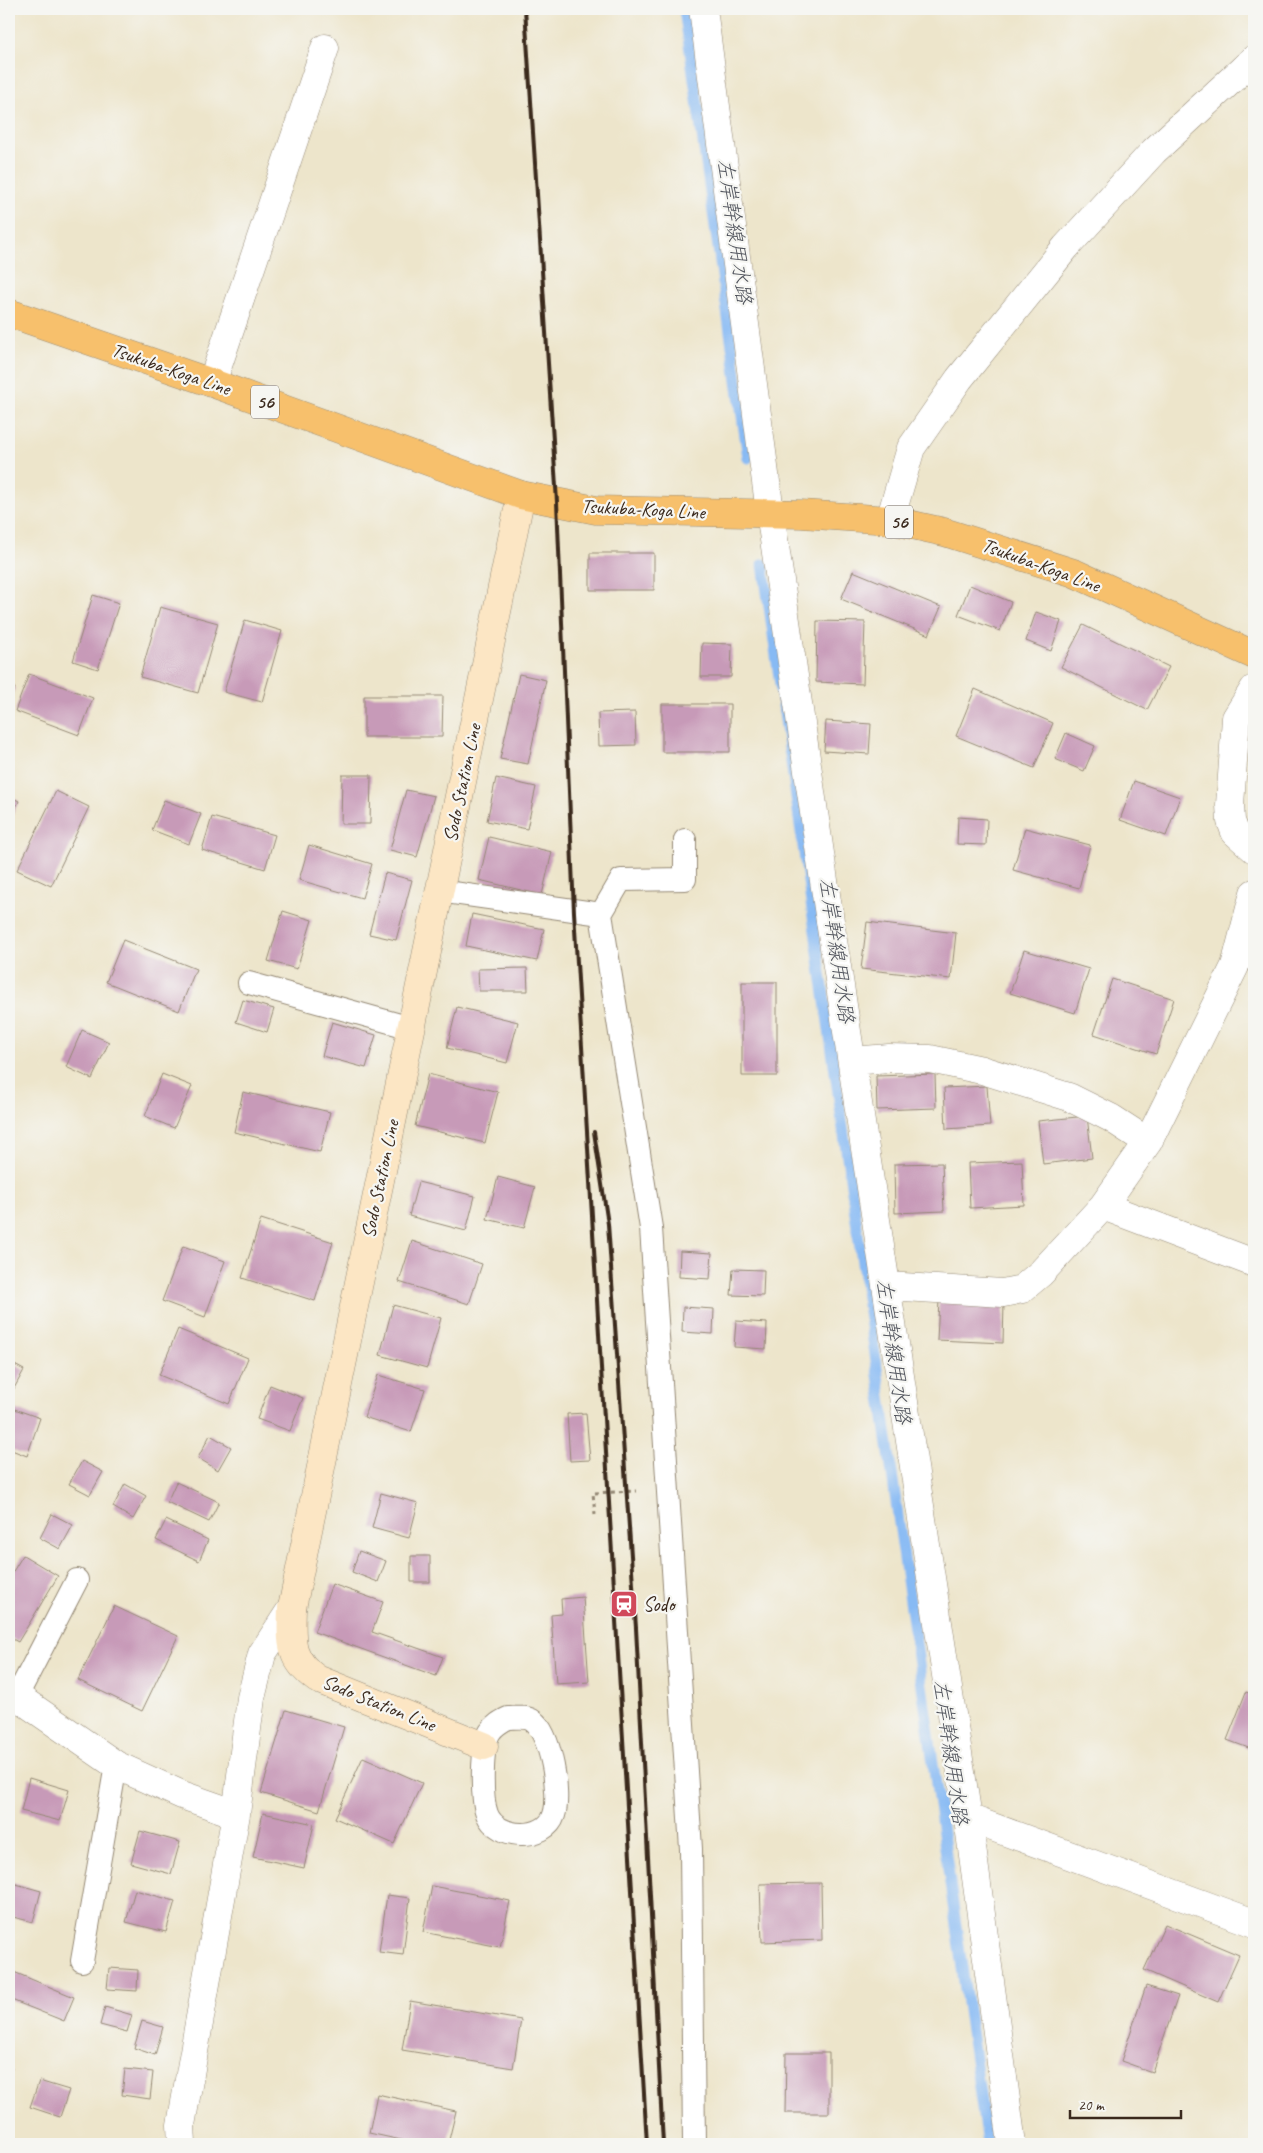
<svg xmlns="http://www.w3.org/2000/svg" width="1263" height="2153" viewBox="0 0 1263 2153" font-family="Caveat,'Klee One',sans-serif">
<style>
.lines{fill:none;stroke-linecap:round;stroke-linejoin:round}
.stream{stroke:#87baf4;stroke-width:11}
.building{fill:#c79ab8}
.service-casing{stroke:#948874;stroke-width:24}
.minor-casing{stroke:#948874;stroke-width:29}
.secondary-casing{stroke:#948874;stroke-width:29}
.primary-casing{stroke:#948874;stroke-width:29}
.path{stroke:#948874;stroke-width:3;stroke-dasharray:4 4;stroke-linecap:butt}
.service{stroke:#fff;stroke-width:22}
.minor{stroke:#fff;stroke-width:28}
.secondary{stroke:#fce6c4;stroke-width:28}
.primary{stroke:#f7c06c;stroke-width:28}
.rail{stroke:#3b2a1e;stroke-width:4}
.labels{text-anchor:middle;dominant-baseline:central;stroke-width:4.5;stroke-linejoin:round;paint-order:stroke}
.shield{fill:#f6f6f2;stroke:#73675e;stroke-width:1}
.shield-label{font-size:19px;font-weight:bold;fill:#3b2a1e}
.street-label{font-size:20px;fill:#3b2a1e;stroke:#f6f6f2}
.poi-label{font-size:20px;fill:#3b2a1e;stroke:#f6f6f2;text-anchor:start}
.water-label{font-size:21px;font-style:italic;fill:#52555e;stroke:#f6f6f2}
</style>
<rect width="100%" height="100%" fill="#f6f6f2"/>
<filter id="ink" filterUnits="userSpaceOnUse"><feTurbulence type="fractalNoise" baseFrequency=".02" numOctaves="2"/><feDisplacementMap in="SourceGraphic" scale="10" xChannelSelector="R" yChannelSelector="G"/><feConvolveMatrix kernelMatrix="1 2 1 2 8 2 1 2 1" color-interpolation-filters="sRGB"/></filter>
<filter id="wash" filterUnits="userSpaceOnUse"><feTurbulence type="fractalNoise" baseFrequency=".0096" numOctaves="4" result="noise"/><feDisplacementMap in="SourceGraphic" scale="20" xChannelSelector="R" yChannelSelector="G"/><feGaussianBlur stdDeviation="1.12" result="paint"/><feColorMatrix in="noise" values="0 0 0 0 0 0 0 0 0 0 0 0 0 0 0 0 0 1.4 0 .05"/><feComposite in="paint" operator="in"/></filter>
<g filter="url(#wash)">
<rect width="100%" height="100%" fill="#ede5cb"/>
<g class="lines">
<path class="stream" d="M684,9L748,458
M763,564L987,2144"/>
</g>
<g id="blocks">
<path class="building" d="M590,553H654V590H590Z
M853,571L941,607L929,635L841,599Z
M970,585L1011,602L1000,631L958,615Z
M93,595L119,603L98,669L73,661Z
M160,607L218,623L198,693L140,677Z
M1036,612L1061,621L1051,651L1026,641Z
M245,620L282,631L262,702L224,692Z
M817,621L865,622L863,684L816,682Z
M1083,625L1169,667L1147,710L1061,667Z
M702,643L732,644L731,677H701Z
M29,674L93,698L79,735L15,711Z
M519,674L546,680L528,764L500,759Z
M9,685L15,688L9,701Z
M975,689L1053,723L1034,768L956,736Z
M364,696H443L442,737H364Z
M662,704H730V752H662Z
M635,712L636,745L599,746L598,713Z
M826,721L871,724L869,754L824,751Z
M1066,733L1095,746L1084,771L1055,759Z
M342,775H371L370,824H341Z
M496,778L536,787L527,829L487,821Z
M1134,781L1180,797L1166,836L1120,820Z
M406,790L434,796L417,857L390,850Z
M56,791L89,807L51,886L17,870Z
M9,796L19,801L9,822Z
M164,800L201,814L189,844L152,830Z
M212,817L275,835L265,869L202,850Z
M958,817L987,819L986,845L957,844Z
M1025,828L1090,845L1079,888L1013,870Z
M489,837L552,852L542,895L479,880Z
M309,845L372,864L362,898L299,880Z
M385,873L412,880L396,940L369,934Z
M283,911L312,920L297,969L268,961Z
M472,914L544,929L537,961L466,946Z
M867,922L956,933L951,979L861,969Z
M123,940L196,969L179,1011L106,982Z
M1024,950L1089,969L1075,1013L1010,993Z
M527,968L528,991H479L478,969Z
M1112,979L1174,999L1156,1054L1094,1034Z
M742,982H777V1076H742Z
M243,1000L274,1009L267,1032L236,1022Z
M457,1007L518,1022L507,1063L447,1048Z
M332,1022L376,1035L366,1068L322,1056Z
M82,1030L109,1042L92,1079L66,1067Z
M162,1074L192,1086L174,1128L145,1116Z
M428,1074L498,1092L485,1143L415,1126Z
M935,1074L936,1108L877,1110L876,1076Z
M987,1086L990,1126L946,1129L944,1088Z
M243,1092L330,1112L320,1152L234,1132Z
M1087,1116L1092,1158L1043,1164L1038,1121Z
M1022,1161L1024,1205L970,1208L968,1163Z
M942,1163L944,1211L895,1213L894,1164Z
M498,1177L535,1187L524,1228L487,1219Z
M418,1182L475,1196L466,1231L409,1216Z
M261,1219L333,1242L315,1301L242,1278Z
M412,1241L482,1264L469,1304L399,1282Z
M183,1246L225,1261L205,1317L162,1301Z
M680,1251L712,1253L710,1279L679,1277Z
M733,1269L764,1270L763,1296L731,1295Z
M939,1300L1004,1303L1003,1343L937,1340Z
M393,1305L441,1318L427,1368L380,1355Z
M683,1307L714,1309L713,1334L682,1332Z
M736,1321L767,1323L766,1349L734,1347Z
M178,1329L248,1358L229,1404L159,1375Z
M9,1362L24,1370L11,1394L9,1392Z
M378,1375L425,1389L411,1432L364,1417Z
M270,1385L303,1398L290,1431L257,1419Z
M9,1407L40,1418L27,1456L9,1449Z
M586,1413L590,1460L570,1461L567,1414Z
M210,1435L231,1447L218,1470L198,1458Z
M82,1461L103,1472L90,1495L69,1484Z
M176,1482L219,1502L209,1522L167,1502Z
M125,1484L146,1496L133,1519L113,1507Z
M381,1493L418,1503L409,1538L372,1528Z
M52,1514L73,1525L60,1549L40,1538Z
M166,1520L208,1540L199,1561L156,1540Z
M359,1551L386,1561L378,1582L352,1572Z
M23,1555L58,1576L18,1642L9,1637V1578Z
M411,1556H430V1582H411Z
M332,1584L383,1602L372,1632L443,1657L436,1676L314,1632Z
M583,1597L589,1682L556,1684L551,1615L562,1614L561,1599Z
M114,1606L178,1636L142,1711L78,1680Z
M1246,1692L1254,1695V1750L1227,1740Z
M286,1710L344,1727L319,1811L261,1793Z
M363,1757L422,1783L394,1844L335,1818Z
M29,1778L69,1790L60,1821L21,1811Z
M263,1813L314,1824L304,1868L253,1857Z
M140,1831L180,1842L171,1874L131,1863Z
M9,1882L41,1891L33,1922L9,1916Z
M821,1883L822,1940L762,1942L760,1884Z
M432,1886L510,1901L500,1947L423,1932Z
M135,1890L175,1901L166,1932L126,1922Z
M387,1895L410,1898L403,1955L379,1952Z
M1165,1924L1239,1955L1218,2002L1144,1970Z
M109,1968L138,1970L137,1991L107,1989Z
M9,1970L74,1997L64,2021L9,1999Z
M1146,1986L1178,1996L1152,2072L1121,2061Z
M410,2001L521,2020L513,2068L402,2050Z
M105,2007L132,2015L127,2032L100,2025Z
M142,2021L163,2027L155,2055L134,2048Z
M786,2053H829V2113H785Z
M9,2066L12,2068L9,2078Z
M125,2069L153,2072L150,2099L122,2095Z
M39,2081L69,2090L60,2117L30,2107Z
M377,2094L456,2111L448,2144H419L369,2133Z"/>
</g>
</g>
<g filter="url(#ink)">
<use href="#blocks" fill-opacity="0" stroke="#948874" stroke-width="1"/>
<g class="lines">
<g class="service-casing">
<path id="service" d="M685,840V879L621,880L601,914L651,1228L691,1849L694,2144
M439,891L601,914
M249,983L411,1028
M17,1696L77,1580
M508,1718C516,1718 527,1716 533,1721C551,1734 561,1795 554,1815C546,1841 497,1840 487,1814C481,1798 481,1746 490,1732C495,1725 500,1722 508,1718Z
M82,1961L116,1765"/>
</g>
<g class="minor-casing">
<path id="minor" d="M703,9L770,512L828,908L968,1818L1012,2144
M212,383L325,48
M890,520L911,448L959,379L1066,247L1154,151L1254,59
M1254,689L1236,718L1230,805L1231,821L1235,832L1254,849
M852,1061L889,1058L930,1059L982,1070L1069,1097L1111,1118L1148,1142
M1103,1206L1254,1263
M886,1286L1003,1293L1022,1289L1041,1273L1103,1206L1148,1142L1235,966L1254,893
M9,1691L116,1765L182,1795L236,1814
M968,1818L1254,1923
M182,2144L181,2125L236,1814L251,1698L262,1654L292,1608"/>
</g>
<g class="secondary-casing">
<path id="secondary" d="M484,1746L317,1679C289,1659 291,1641 292,1608L521,495"/>
</g>
<g class="primary-casing">
<path id="primary" d="M9,313L212,383L521,495L596,510L801,514L890,520L944,532L1074,573L1254,655"/>
</g>
<path class="path" d="M595,1515L593,1493L636,1491"/>
<use href="#service" class="service"/>
<use href="#minor" class="minor"/>
<use href="#secondary" class="secondary"/>
<use href="#primary" class="primary"/>
<path class="rail" d="M525,9L557,502L574,912L647,2144
M594,1132L608,1224L636,1628L663,2144"/>
</g>
</g>
<defs>
<g id="station-square" transform="scale(1.4375)"><rect x="-9" y="-9" width="18" height="18" rx="4" fill="#d1495b" stroke="#f6f6f2"/><path d="M-3-6H3Q5-6 5-4V2Q5 4 3 4L4.5 6H3L1.5 4h-3L-3 6H-4.5L-3 4Q-5 4-5 2V-4Q-5-6-3-6ZM-3.5-4v3h7v-3ZM-3.5 1v1.5H-2V1ZM2 1v1.5H3.5V1Z" fill="#fff"/></g>
</defs>
<g fill-rule="evenodd">
<use href="#station-square" x="624" y="1604"/>
</g>
<g class="labels">
<g class="shield">
<rect x="251" y="385.5" width="28" height="33" rx="4"/>
<rect x="885" y="505.5" width="28" height="33" rx="4"/>
</g>
<g class="shield-label">
<text x="265" y="402">56</text>
<text x="899" y="522">56</text>
</g>
<g class="street-label">
<text transform="translate(171 369) rotate(19)">Tsukuba-Koga Line</text>
<text transform="translate(643 509) rotate(3)">Tsukuba-Koga Line</text>
<text transform="translate(1041 565) rotate(20)">Tsukuba-Koga Line</text>
<text transform="translate(462 783) rotate(-78)">Sodo Station Line</text>
<text transform="translate(380 1179) rotate(-78)">Sodo Station Line</text>
<text transform="translate(379 1703) rotate(22)">Sodo Station Line</text>
</g>
<g class="poi-label">
<text x="643" y="1604">Sodo</text>
</g>
<g class="water-label">
<text transform="translate(735 231) rotate(82)">左岸幹線用水路</text>
<text transform="translate(837 950) rotate(82)">左岸幹線用水路</text>
<text transform="translate(894 1351) rotate(82)">左岸幹線用水路</text>
<text transform="translate(951 1752) rotate(82)">左岸幹線用水路</text>
</g>
</g>
<rect width="1263" height="2153" fill="none" stroke="#f6f6f2" stroke-width="30"/>
<path d="M1070 2110v8h111v-8" fill="none" stroke="#3b2a1e" stroke-width="2.5"/>
<text x="1078" y="2110" font-size="15" fill="#3b2a1e" stroke="#f6f6f2" stroke-width="4" paint-order="stroke">20 m</text>
</svg>
